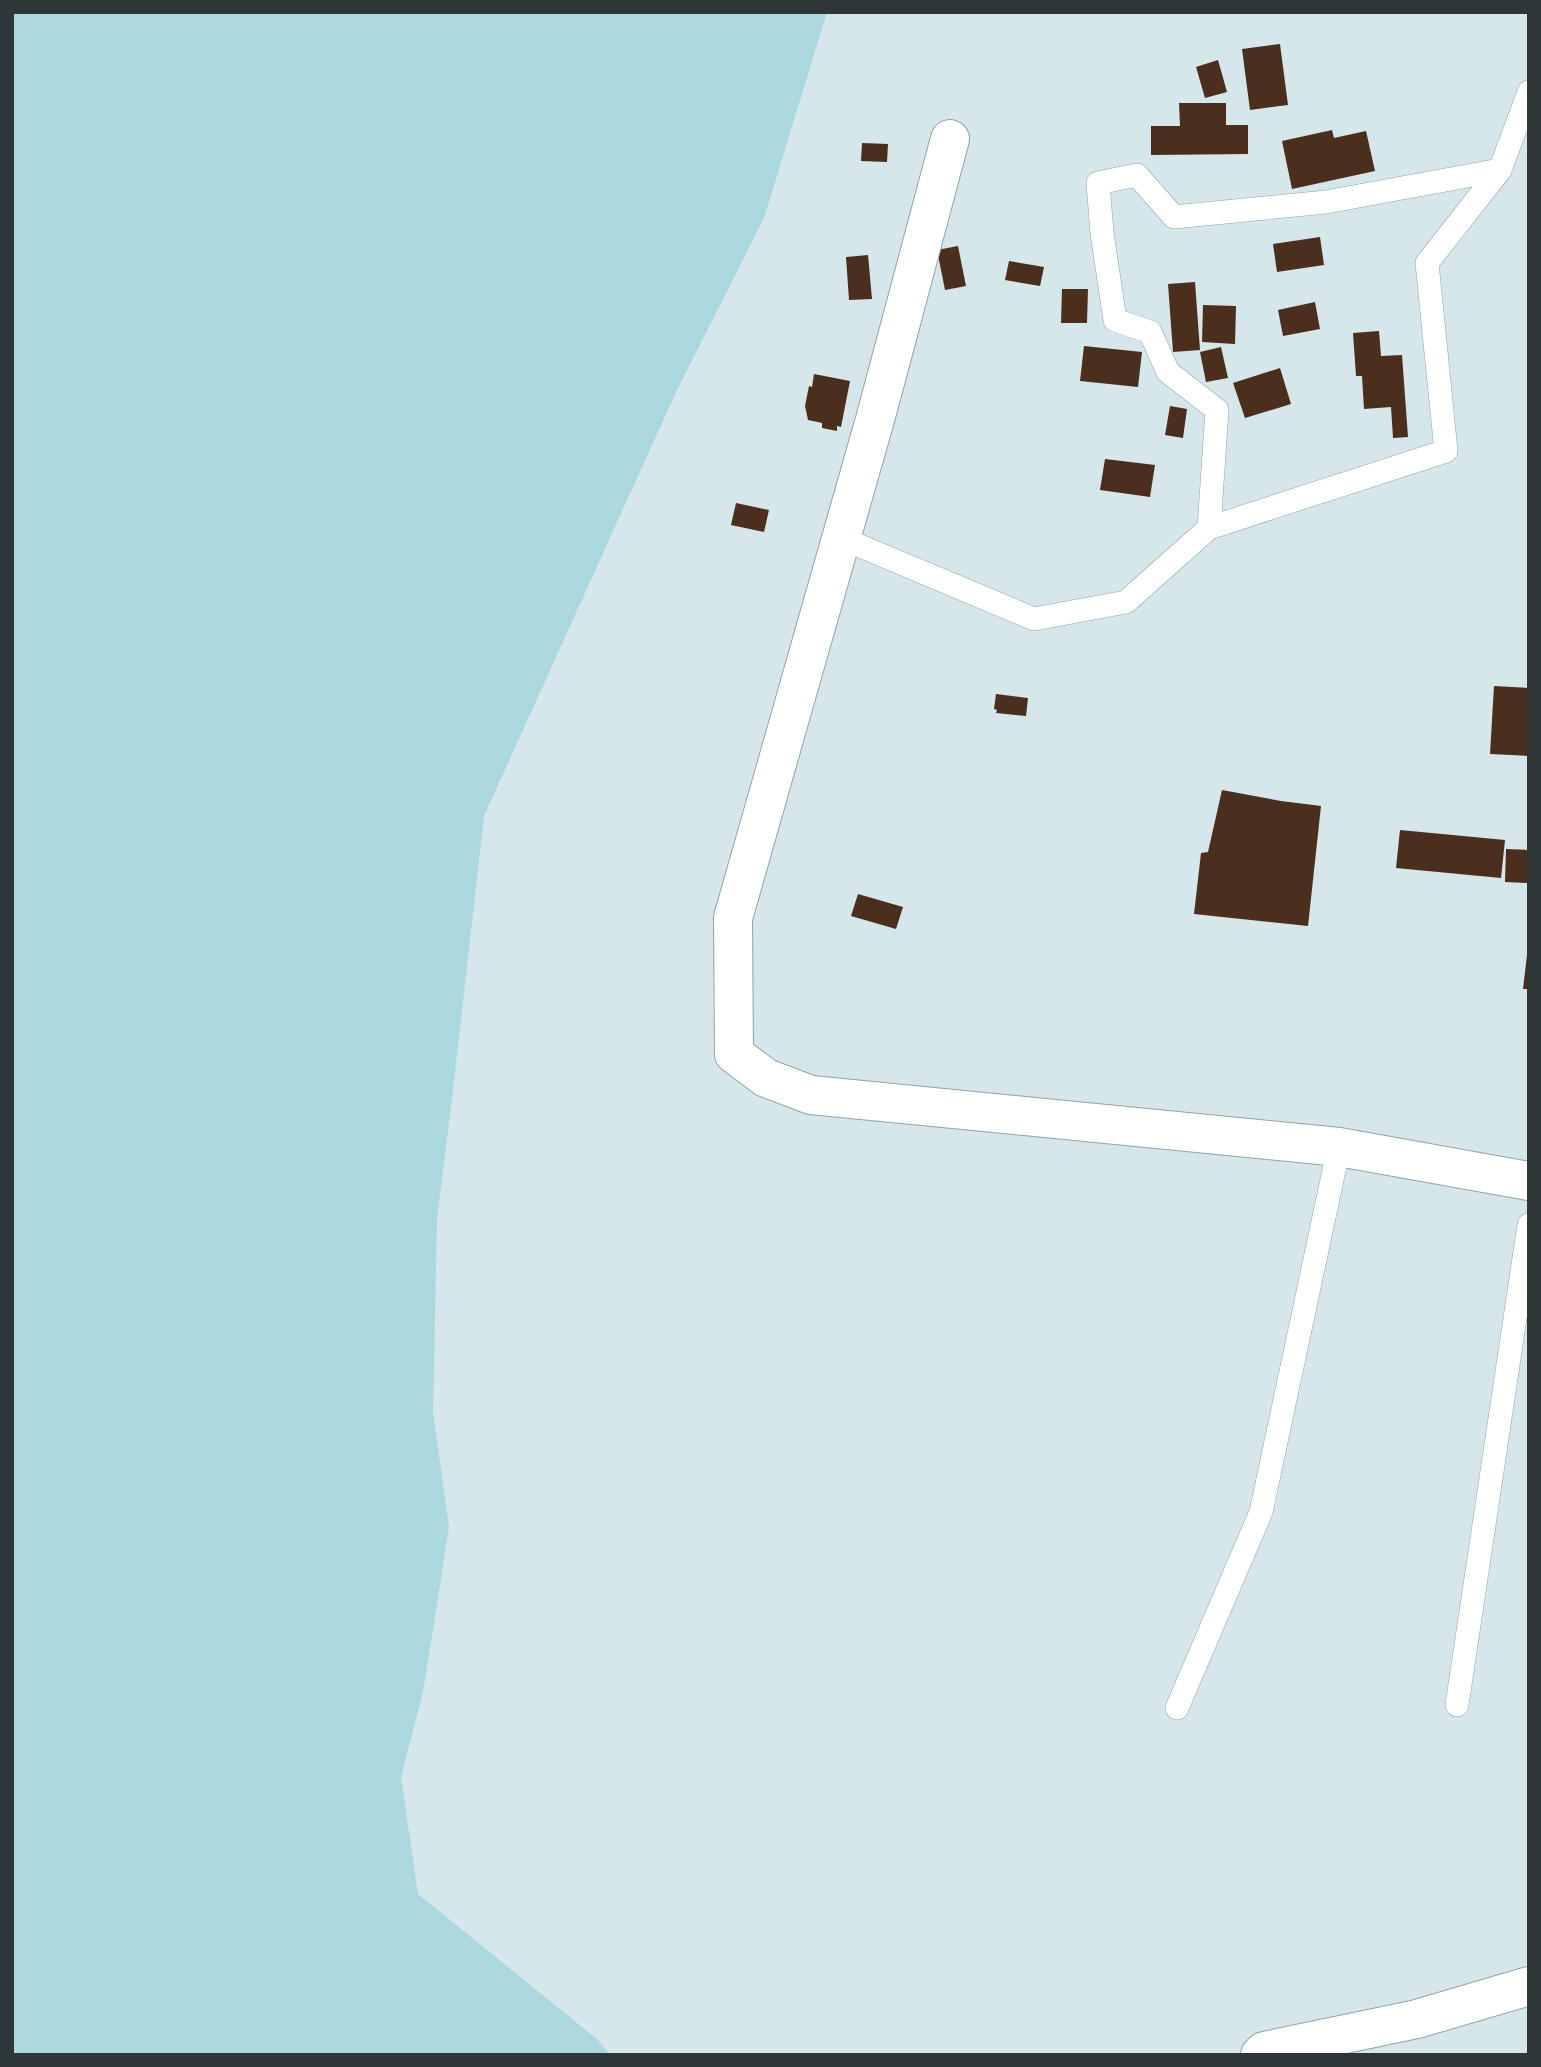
<svg xmlns="http://www.w3.org/2000/svg" width="1541" height="2067" viewBox="0 0 1541 2067" font-family="Poppins,sans-serif">
<style>
.green{fill:#abd7de}
.building{fill:#4c2e1d}
.lines{fill:none;stroke-linecap:round;stroke-linejoin:round}
.lane-casing{stroke:#92a3a6;stroke-width:24}
.street-casing{stroke:#92a3a6;stroke-width:40}
.lane{stroke:#fff;stroke-width:23}
.street{stroke:#fff;stroke-width:38}
</style>
<rect width="100%" height="100%" fill="#d5e7ea"/>
<path class="green" d="M12,12H827L764,218L676,392L484,816L452,1099L437,1218L433,1412L449,1527L423,1692L401,1777L418,1894L598,2040L610,2055H12Z"/>
<path class="building" d="M1280,44L1288,105L1250,110L1242,49Z
M1218,60L1227,92L1205,98L1196,67Z
M1179,103H1226V125H1248V154L1151,155V126H1180Z
M1332,130L1334,138L1366,131L1375,171L1292,189L1282,141Z
M862,143L888,144L887,162L861,161Z
M1320,237L1324,265L1277,272L1273,244Z
M958,246L966,286L945,290L937,250Z
M868,255L872,299L849,300L846,257Z
M1009,261L1044,267L1040,286L1005,280Z
M1195,282L1200,350L1173,352L1168,284Z
M1062,289H1088L1087,323H1061Z
M1315,302L1320,329L1283,336L1278,310Z
M1203,305L1236,306L1235,344L1202,342Z
M1379,331L1381,356L1402,355L1408,437L1393,438L1391,407L1364,409L1362,376H1356L1353,333Z
M1084,346L1142,352L1138,387L1080,381Z
M1221,347L1228,378L1206,382L1200,352Z
M1280,368L1291,404L1245,418L1233,383Z
M814,374L850,381L841,427L837,426V431L822,428V423L808,420L805,406L809,386L812,387Z
M1170,406L1187,409L1183,438L1165,435Z
M1105,459L1155,465L1150,497L1100,490Z
M736,503L769,510L764,532L731,525Z
M1494,686L1529,688V756L1490,754Z
M996,694L1028,698L1026,716L996,713L997,710L994,709Z
M1222,790L1281,801L1321,806L1308,926L1194,914L1201,853L1208,852Z
M1400,830L1505,840L1501,878L1396,868Z
M1506,849L1529,850V883L1505,882Z
M858,894L903,907L896,929L851,916Z
M1527,955H1529V989H1523Z"/>
<g class="lines">
<g class="lane-casing">
<path id="lane" d="M1209,528L1446,451L1427,263L1500,170L1529,92
M841,538L1034,619L1126,602L1209,528L1217,410L1168,372L1150,332L1115,320L1102,233L1098,183L1137,175L1174,217L1326,202L1500,170
M1457,1705L1529,1225
M1177,1708L1261,1512L1339,1147"/>
</g>
<g class="street-casing">
<path id="street" d="M950,139L876,416L733,918L734,1054L766,1078L811,1095L1339,1147L1529,1181
M1260,2055L1264,2051L1417,2019L1529,1986"/>
</g>
<use href="#lane" class="lane"/>
<use href="#street" class="street"/>
</g>
<rect width="1541" height="2067" fill="none" stroke="#2f3637" stroke-width="28"/>
</svg>
